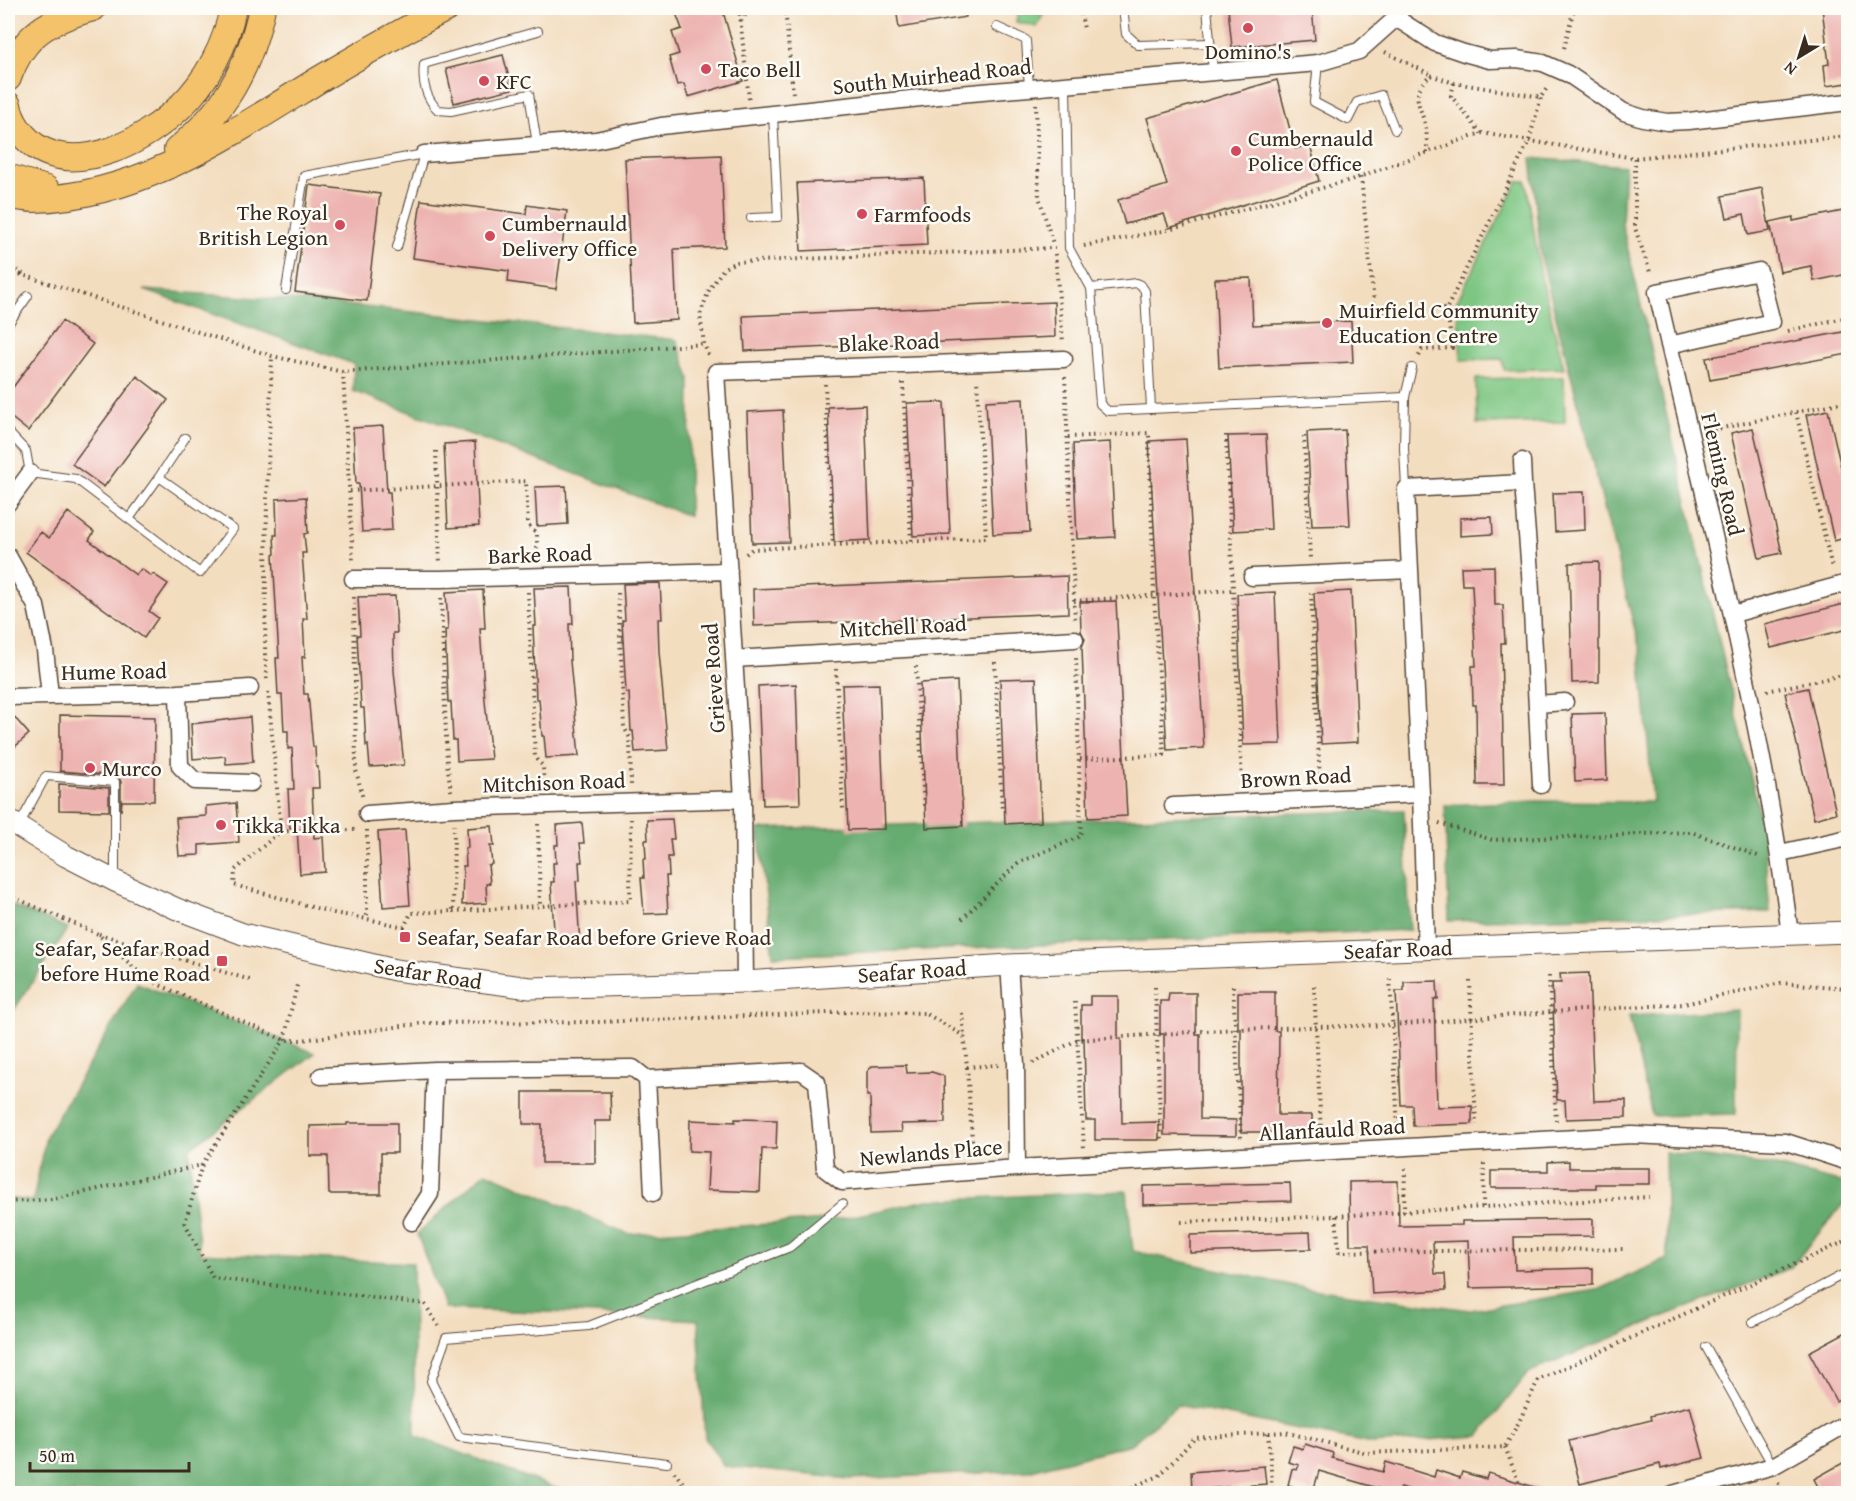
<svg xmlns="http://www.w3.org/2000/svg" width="1856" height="1501" viewBox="0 0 1856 1501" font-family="'Gentium Book Plus',serif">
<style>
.green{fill:#7dc682;stroke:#5c7850;stroke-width:1.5}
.forest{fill:#66ab70;stroke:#506a47;stroke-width:1.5}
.building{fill:#edb3b0}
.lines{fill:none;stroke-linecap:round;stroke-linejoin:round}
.service-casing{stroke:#574536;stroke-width:10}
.minor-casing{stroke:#574536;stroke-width:19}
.tertiary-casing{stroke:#574536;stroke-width:23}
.primary-casing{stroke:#574536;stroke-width:28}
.path{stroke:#574536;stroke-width:4;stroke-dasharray:1.5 4.5;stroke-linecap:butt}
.service{stroke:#fff;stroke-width:8}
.minor{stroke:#fff;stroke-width:16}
.tertiary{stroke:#fff;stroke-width:21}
.primary{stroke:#f3c26a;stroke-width:26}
.poi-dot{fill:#d1495b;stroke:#fdfcf7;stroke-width:2}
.labels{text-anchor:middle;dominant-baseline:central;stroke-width:5;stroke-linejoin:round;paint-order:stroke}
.poi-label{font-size:22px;fill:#3b2a1e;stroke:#fdfcf7;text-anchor:start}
.street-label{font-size:22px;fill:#3b2a1e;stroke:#fdfcf7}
</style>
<rect width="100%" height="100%" fill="#fdfcf7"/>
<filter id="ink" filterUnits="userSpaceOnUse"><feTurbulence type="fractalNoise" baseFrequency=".0167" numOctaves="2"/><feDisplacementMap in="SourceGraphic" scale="12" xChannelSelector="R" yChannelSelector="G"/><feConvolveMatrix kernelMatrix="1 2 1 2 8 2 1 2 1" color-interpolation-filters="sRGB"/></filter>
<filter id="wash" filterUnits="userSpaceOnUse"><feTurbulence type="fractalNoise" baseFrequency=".008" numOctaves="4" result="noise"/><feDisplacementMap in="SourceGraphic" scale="24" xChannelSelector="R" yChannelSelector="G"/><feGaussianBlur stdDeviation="1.35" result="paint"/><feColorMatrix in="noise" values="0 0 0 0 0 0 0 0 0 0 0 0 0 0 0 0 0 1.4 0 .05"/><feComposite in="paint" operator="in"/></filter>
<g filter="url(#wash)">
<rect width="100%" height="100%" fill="#f3ddbf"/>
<path class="green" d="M1019,8H1046L1037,27L1016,22Z
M1518,181H1526L1541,276L1564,368L1504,370L1502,359L1461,360L1457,301Z
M1564,377L1565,422L1477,424L1476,379Z"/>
<path class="forest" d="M1531,158L1625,166L1622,224L1763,828L1770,912L1449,921L1445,805L1538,801L1653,802L1640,650L1541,257Z
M144,290L318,302L677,340L690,378L689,516L353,391L354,364Z
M1404,810L1410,930L773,956L758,829Z
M8,904L68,928L8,1019Z
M137,983L315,1053L189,1149L200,1253L413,1263L415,1436L569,1493H8V1198L33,1201L46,1136Z
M1737,1010L1736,1114L1652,1116L1629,1016Z
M1665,1152L1776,1166L1848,1184V1198L1790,1268L1667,1315L1528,1373L1479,1436L1373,1444L1177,1405L1131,1444L1028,1471L850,1479L724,1466L705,1438L698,1320L576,1313L445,1309L417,1234L486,1172L628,1234L840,1219L928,1200L1127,1191L1133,1251L1304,1288L1470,1310L1597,1290L1667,1259Z"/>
<g id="blocks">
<path class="building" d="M674,8H722L743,81L688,97L684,84L677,85L669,57L679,54L672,32L682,29Z
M896,8H965L966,17L899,28Z
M1228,8H1312L1315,40L1232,47Z
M1822,8H1848V83L1826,86L1824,65L1829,64Z
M503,55L512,89L454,103L446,69Z
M1277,80L1295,149L1310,144L1319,181L1169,228L1164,214L1125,224L1118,200L1167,185L1147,118Z
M721,155L725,247L674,249L677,320L633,323L625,159Z
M924,178L927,245L801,251L797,183Z
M309,185L380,194L367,301L295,292Z
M1762,188L1770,231L1748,235L1744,214L1727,218L1722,196Z
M421,200L526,214L527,205L567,211L556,289L508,282L509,271L413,258Z
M1848,210V274L1814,281L1811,266L1780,272L1770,222L1793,217V221Z
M1251,278L1253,325L1351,321L1353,362L1219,368L1215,279Z
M1054,302L1055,337L745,351L743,316Z
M62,321L93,344L28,431L8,415V394Z
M1848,331V354L1710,380L1706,358Z
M137,376L168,400L104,487L72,464Z
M1023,399L1030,532L993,534L986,401Z
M944,402L950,534L913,536L907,403Z
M865,405L870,540L834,542L828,407Z
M783,410L789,542L752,543L747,412Z
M1828,410L1848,498V537L1834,541L1806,415Z
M383,426L387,492H390L392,530L362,532L359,484H356L353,428Z
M1753,428L1782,553L1759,558L1731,433Z
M1345,430L1350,525L1312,526L1307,432Z
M1266,435L1271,529L1233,531L1228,436Z
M1186,439L1204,748L1167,750L1149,441Z
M475,442L479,526L448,528L444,444Z
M1110,442L1115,537L1077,539L1073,444Z
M566,486L568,524L537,526L535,487Z
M1584,492L1585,530L1555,532L1553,493Z
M306,497L308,533L304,534L306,553H302L307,619H303L305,657H302L303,676L304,694H308L313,747H315L316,767H318L319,788H312L314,838L323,837L325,872L300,874L297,828H290L288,789H294L292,748L288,749V731H284L282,695H278L276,658H279L273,555L275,554L274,535H277L276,499Z
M68,512L94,532L89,540L136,575L141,569L151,576L153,574L168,584L149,611L158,618L144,638L26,552L41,532L49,538Z
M1492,517L1493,534L1460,536V518Z
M1599,562V682L1572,683L1569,563Z
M1494,566L1495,605H1503L1505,643H1501L1504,785H1477L1476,705H1473L1472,666H1476L1472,585H1462L1461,567Z
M1067,576L1068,613L754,626L753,589Z
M660,583L662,619H658L659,652L668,750L635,752L633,731H631L629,693H626L622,621L625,620L623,584Z
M571,587L573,624H569L570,661L579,756L546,758L544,736H542L539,699H536L533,626H536L534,588Z
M483,590L485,628H480L485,701L491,759L457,761L456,740H453L451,702H448L445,630H448L446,592Z
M1351,591L1358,742L1321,744L1314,593Z
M1275,592L1281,744L1243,745L1237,594Z
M395,596L397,633H393L394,671L404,765L370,767L368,745L366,746L364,708H361L357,635H360L358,597Z
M1116,601L1127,816L1088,818L1082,647L1085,639L1081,631L1080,602Z
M1848,603V629L1771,648L1765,624Z
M1036,678L1041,822L1005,824L1000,679Z
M957,681L963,826L926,828L920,683Z
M796,684L800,804L763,805L758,686Z
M879,684L885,829L848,830L842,685Z
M1808,688L1836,813L1814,819L1785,693Z
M8,710L29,734L8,753Z
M1605,713L1607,780L1575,782L1572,714Z
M60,715L155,717L154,801H122L121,811V782L118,776L60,771Z
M250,717L253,762L226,764L225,756L193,759L191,724Z
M59,784L109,788V811L59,810Z
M236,803L239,842L199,845V855L179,856L176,818L206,816V806Z
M672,819L674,839H670L672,857H668L669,876H666L668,913L644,914L641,878H644L643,859H646L645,840H648L647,820Z
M582,823L584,843H580L582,862H579L580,880L576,881L580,944L555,946L551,882H554L553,863H556L555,845H558L557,825Z
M492,826L494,846H490L492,864L488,865L490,883L486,884L487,903L462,905L463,866H466L465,848H468L467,828Z
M405,830L410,905L383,907L378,832Z
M1589,973L1594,1101L1626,1100V1117L1566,1119L1565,1100H1557L1552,983H1561L1560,974Z
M1437,981L1438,999H1434L1437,1107L1472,1106V1124L1413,1126L1412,1105H1401L1396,991H1404V982Z
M1238,992H1275V1031H1279L1278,1115H1312V1132H1241V1028H1238Z
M1169,993H1196V1034H1200V1119L1236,1120V1136L1164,1135V1034H1160V1001H1168Z
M1090,996H1118V1039H1121L1122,1123L1159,1122V1140H1095V1120H1086L1084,1038H1081V1005H1090Z
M906,1065L907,1073L932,1072L944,1076L945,1123L901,1124L902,1132L871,1133L870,1096H867V1072L872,1066Z
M523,1092H610L611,1121H595V1163H542V1124H523Z
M735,1119L777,1120L776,1149H762L760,1192L707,1190L709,1152L689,1151L690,1120L735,1122Z
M347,1123H397V1153H381V1194H329L328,1156H310V1126L347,1125Z
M1569,1161V1168H1650V1184H1596V1188H1491V1171H1548V1162Z
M1398,1181L1399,1226L1462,1225V1221L1593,1219V1236L1514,1237L1515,1270L1593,1268V1285L1470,1288L1468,1241L1433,1242L1435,1274H1445L1446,1290L1372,1294L1369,1245H1350L1349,1182Z
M1290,1183L1291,1201L1143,1205V1186Z
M1310,1232L1311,1249L1190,1253V1235Z
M1848,1331V1394L1836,1401L1809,1352Z
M1690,1406L1704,1458L1661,1469L1660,1464L1580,1484L1569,1441L1651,1420L1650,1416Z
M1305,1444L1333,1453L1332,1458L1383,1472L1386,1462L1434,1477L1436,1470L1460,1478L1462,1472L1486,1479L1488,1473L1541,1489L1540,1494H1450L1436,1489L1435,1494H1422L1401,1487L1398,1494L1319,1471L1313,1492L1288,1485L1292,1469L1297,1470L1299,1465L1288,1462L1293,1446L1303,1449Z
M1848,1460V1494H1822L1814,1479Z
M1264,1466L1266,1484L1192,1490L1191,1472Z"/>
</g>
</g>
<g filter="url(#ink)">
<use href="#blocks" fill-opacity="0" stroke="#574536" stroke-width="1.5"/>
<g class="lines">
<g class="service-casing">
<path id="service" d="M1123,8L1126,34L1138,45L1210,43
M1207,8L1213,71
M1396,17L1411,8
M997,27L1026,40L1029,88
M1318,63L1314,102L1348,120L1357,102L1381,95L1395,130
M1066,85L1069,248L1091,288L1100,404L1108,411L1405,397L1412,368
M537,144L529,94L451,111L438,110C426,98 422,81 424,64L538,31
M751,218L778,217L773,114
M1091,288L1137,283L1141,285L1145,291L1151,409
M286,290L304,176L424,154L397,247
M8,324L28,296
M1405,397L1404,448L1406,489
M8,432L26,451L30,473L76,479L200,573L233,529L159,477L129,519
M159,477L185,438
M18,827L46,776L115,782V879
M1753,1322L1848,1272
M1706,1347L1773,1466
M667,1463L459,1437L431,1381L446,1338L589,1326L790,1247L842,1204"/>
</g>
<g class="minor-casing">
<path id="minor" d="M1395,8L1396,18L1435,43L1464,53L1490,60L1517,59L1543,63L1568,74L1624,112L1643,118L1667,122L1689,121L1848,102
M424,154L596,140L661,126L948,95L1318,63L1359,51L1396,18
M1669,345L1772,322L1759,271L1657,292C1705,505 1763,717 1790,935
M1522,461L1523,483
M8,503L30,473
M8,556L36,606L45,650L50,695
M1252,577L1410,570
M353,579H441L729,571
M1733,614L1848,583
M734,659L1075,639
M178,693L180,766L195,781L251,783
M8,697L178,693L250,688
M1537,704L1565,702
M1173,806L1421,794
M367,814L454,808L743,799
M1780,853L1848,838
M1426,948L1421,794L1406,489L1523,483L1530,573L1541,785
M1009,965L1016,1064L1017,1168L1632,1135L1786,1142L1848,1162
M745,982L743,799L716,372L1064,359
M321,1076L435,1070L633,1068L647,1079L801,1071L817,1082L825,1169L842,1182L1017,1168
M647,1079L653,1193
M412,1222L430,1194L435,1070
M1673,1494L1773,1466L1848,1423"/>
</g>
<g class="tertiary-casing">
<path id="tertiary" d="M8,820L66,856L115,881L177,909L243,934L395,970L530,988L745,982L1009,965L1848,932"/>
</g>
<g class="primary-casing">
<path id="primary" d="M8,78C24,33 49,20 93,8
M8,105C11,122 22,136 35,146C80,176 146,140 180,107C207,81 226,45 233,8
M177,150C225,111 249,69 262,8
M8,177L46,189
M8,195C16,197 26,199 35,199C140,197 234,132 320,79C362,54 404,30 447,8"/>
</g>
<path class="path" d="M739,8L749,99
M785,8L793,93
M1080,8L1084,29
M741,21L750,8
M1564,48L1574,8
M1385,52L1430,74
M1454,83L1451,96L1481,133
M1036,104L1039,197L1053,244
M1427,153C1427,145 1427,136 1426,129C1421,103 1408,98 1430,75L1454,83L1541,97L1547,88
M1635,158V228L1651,275
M1361,177L1375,312L1447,308
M1084,246L1172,229L1351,180L1481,133L1635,158L1848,136
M1055,254L1063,342
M8,262L23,274
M8,272L23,275L272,356L343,372L704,344
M1788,331L1848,317
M708,355L704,344L700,315L709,290L724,268L736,262L1055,248
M1419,356L1422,350L1452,348L1447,308L1529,141L1541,97
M343,372L353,563
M1065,377L1075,621
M903,383L911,541
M825,384L833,545
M1796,412L1832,568
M1708,431L1848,401
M1226,435L1242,785
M1304,436L1310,558
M1068,437L1149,433L1154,596L1164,755L1079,759
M436,451L440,563
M350,491L526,481L528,525L537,534V558
M746,554L752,549L986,538L977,380
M528,592L535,758L543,766L544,788
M618,593L624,727L630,738L631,785
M1311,593L1320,783
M354,597L356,770L363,799
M441,598L447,763L451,791
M1074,601L1234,590
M995,662L1002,811
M916,666L924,806
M836,669L843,809
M267,679L265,655L267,498L272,356
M1767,691L1848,674
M268,692L281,831L235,870L234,885L334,913L367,919
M1439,823L1492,840L1691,832L1761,857
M538,824L540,906
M367,830V919L404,927L411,913L453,911L454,825
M281,831L357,830
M8,895L98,934L146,979L284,1040H302L424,1023L600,1022L852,1012L925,1013L964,1036
M453,911L630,901L631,819
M962,919L1018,863L1081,836L1076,656
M99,934L250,980
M1549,976L1556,1121
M1390,979L1398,1129
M1470,981L1476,1125
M1233,986L1241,1138
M1314,986L1321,1133
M1155,987L1161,1142
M1075,1002L1084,1149
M962,1013L967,1067L999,1065
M1033,1063L1077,1040L1235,1029L1392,1025L1551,1012L1684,1004L1781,983L1848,988
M967,1067L973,1153
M202,1165L185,1223L213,1278L425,1304L439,1327
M8,1202L55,1199L202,1165L284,1040L297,985
M1483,1207L1484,1162
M1404,1212L1405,1165
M1336,1216L1339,1252L1626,1249
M1181,1222L1336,1216L1649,1197
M1268,1433L1273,1494
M1505,1447L1523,1494
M674,1472L690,1491L704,1494
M1778,1483L1785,1494
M1115,1494L1159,1476L1195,1438L1285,1432L1367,1453L1505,1447L1519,1422L1538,1380L1848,1240"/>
<use href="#service" class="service"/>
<use href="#minor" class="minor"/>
<use href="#tertiary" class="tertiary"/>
<use href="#primary" class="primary"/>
</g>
</g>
<g class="poi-dot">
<circle cx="1248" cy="28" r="6"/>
<circle cx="706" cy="69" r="6"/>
<circle cx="484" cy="81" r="6"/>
<circle cx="1236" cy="151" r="6"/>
<circle cx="862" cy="214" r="6"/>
<circle cx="340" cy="225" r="6"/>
<circle cx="490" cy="236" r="6"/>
<circle cx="1327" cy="323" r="6"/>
<circle cx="90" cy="768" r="6"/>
<circle cx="221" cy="825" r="6"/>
<rect x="399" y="931" width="12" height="12" rx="3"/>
<rect x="216" y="955" width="12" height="12" rx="3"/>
</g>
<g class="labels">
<g class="poi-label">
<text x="1248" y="51" text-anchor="middle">Domino's</text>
<text x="718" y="69">Taco Bell</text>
<text x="496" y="81">KFC</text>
<text x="1248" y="138">Cumbernauld<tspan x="1248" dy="25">Police Office</tspan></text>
<text x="328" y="212" text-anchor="end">The Royal<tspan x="328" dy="25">British Legion</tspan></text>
<text x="874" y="214">Farmfoods</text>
<text x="502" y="223">Cumbernauld<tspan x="502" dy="25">Delivery Office</tspan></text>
<text x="1339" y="310">Muirfield Community<tspan x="1339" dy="25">Education Centre</tspan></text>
<text x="102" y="768">Murco</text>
<text x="233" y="825">Tikka Tikka</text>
<text x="417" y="937">Seafar, Seafar Road before Grieve Road</text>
<text x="210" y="948" text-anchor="end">Seafar, Seafar Road<tspan x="210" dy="25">before Hume Road</tspan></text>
</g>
<g class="street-label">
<text transform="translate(932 76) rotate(-6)">South Muirhead Road</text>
<text transform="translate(889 342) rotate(-2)">Blake Road</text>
<text transform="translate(1723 474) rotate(77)">Fleming Road</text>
<text transform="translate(540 554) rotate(-2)">Barke Road</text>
<text transform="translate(903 626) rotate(-3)">Mitchell Road</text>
<text transform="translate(114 671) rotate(-1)">Hume Road</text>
<text transform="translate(713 678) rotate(-94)">Grieve Road</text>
<text transform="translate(1296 777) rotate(-3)">Brown Road</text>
<text transform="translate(554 782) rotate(-2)">Mitchison Road</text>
<text transform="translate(1398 949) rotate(-2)">Seafar Road</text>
<text transform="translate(912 971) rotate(-4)">Seafar Road</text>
<text transform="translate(428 973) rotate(9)">Seafar Road</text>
<text transform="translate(1332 1129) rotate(-3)">Allanfauld Road</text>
<text transform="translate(931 1152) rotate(-5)">Newlands Place</text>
</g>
</g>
<rect width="1856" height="1501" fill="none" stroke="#fdfcf7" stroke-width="30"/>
<g transform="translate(1799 57) rotate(218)" stroke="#fdfcf7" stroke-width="4.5" paint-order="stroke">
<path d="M0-4.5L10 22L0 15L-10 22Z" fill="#3b2a1e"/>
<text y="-9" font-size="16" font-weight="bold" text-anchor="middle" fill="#3b2a1e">N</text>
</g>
<path d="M30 1462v9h159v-9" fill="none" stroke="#3b2a1e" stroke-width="3"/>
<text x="39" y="1462" font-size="18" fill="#3b2a1e" stroke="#fdfcf7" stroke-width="4.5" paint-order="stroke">50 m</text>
</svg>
